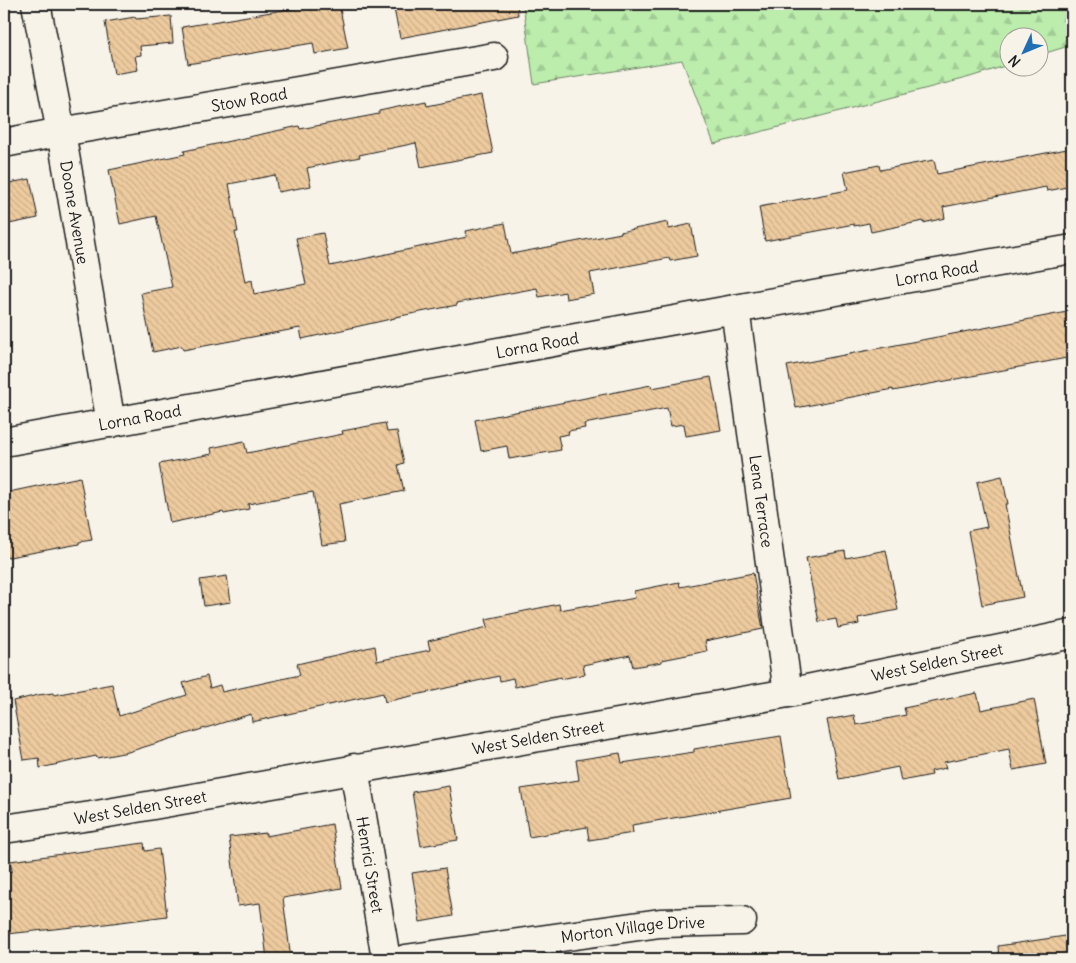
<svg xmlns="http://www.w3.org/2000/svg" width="1076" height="963" viewBox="0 0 1076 963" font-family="Delius,sans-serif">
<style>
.forest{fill:url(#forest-firs);stroke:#6c8464}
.building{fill:url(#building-back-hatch);stroke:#1c1c1c}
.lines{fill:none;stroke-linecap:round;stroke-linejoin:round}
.minor-casing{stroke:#1c1c1c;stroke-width:31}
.minor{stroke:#f7f3e8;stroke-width:28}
.labels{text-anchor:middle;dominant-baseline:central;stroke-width:4.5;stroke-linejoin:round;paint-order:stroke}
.street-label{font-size:16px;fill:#1c1c1c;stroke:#f7f3e8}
</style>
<defs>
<pattern id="forest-firs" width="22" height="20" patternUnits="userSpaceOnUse" patternTransform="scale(1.25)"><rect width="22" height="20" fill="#bcedad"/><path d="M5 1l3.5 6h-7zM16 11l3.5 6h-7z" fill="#a1cb94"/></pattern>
<pattern id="building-back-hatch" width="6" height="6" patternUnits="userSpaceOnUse" patternTransform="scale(1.25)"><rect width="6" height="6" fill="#eecb9f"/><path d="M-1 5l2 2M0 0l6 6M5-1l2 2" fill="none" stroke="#ccae88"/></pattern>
</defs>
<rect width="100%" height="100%" fill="#f7f3e8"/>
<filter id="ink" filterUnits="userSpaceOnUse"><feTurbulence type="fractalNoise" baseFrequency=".02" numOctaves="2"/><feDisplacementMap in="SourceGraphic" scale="10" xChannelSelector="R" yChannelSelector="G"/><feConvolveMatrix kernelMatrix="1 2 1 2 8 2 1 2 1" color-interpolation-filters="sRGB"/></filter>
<g filter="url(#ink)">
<path class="forest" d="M523,4H1072V45L1039,55L1038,38H1008V65L970,77L714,144L682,60L534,84Z"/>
<path class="building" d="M306,4H339L348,48L315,54L313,43L188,64L182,27L307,6Z
M393,4H517L518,15L400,38Z
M171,16L173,43L140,46L141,55L135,56L138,70L114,74L105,22L135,17L136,19Z
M481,95L493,153L421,167L416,143L359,155L360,157L307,168L311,186L278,192L275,175L229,184L238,232H235L245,282L252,280L254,294L306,284L296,238L323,233L330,266L467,237L466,231L505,223L511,254L621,233L620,232L668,222L669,229L691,224L697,256L670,261L669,258L590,273L594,294L566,299L565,292L539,297L537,288L457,303V305L395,317V318L302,339L300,328L183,350L182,346L153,352L141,293L172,287L156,216L120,224L109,170L185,154L184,151L299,126L300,129L379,114V111L426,101L427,106Z
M1072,148V186L1047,191L1046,187L943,207L945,218L923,223V221L871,232L869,223L854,226V224L765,241L759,207L848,190L844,172L879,165L880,170L934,160L937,174Z
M30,179L38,218L4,225V184Z
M1072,311V357L893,391V389L796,408L787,366Z
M711,377L721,430L686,436L684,424L671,426L667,408L584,424L585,428L568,431L569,434L558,436L561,450L509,459L507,446L481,451L475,420L651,385L652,388Z
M385,423L387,432L397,431L404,463L398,465L404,491L339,504L345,542L322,545L313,492L248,504L249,509L224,514L223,512L170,523L159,464L212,454L211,448L244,441L247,453L343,434L342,431Z
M1002,476L1008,504H1005L1023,597L982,605L968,531L987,527L977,482Z
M80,477L92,540L79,542V544L4,558V493Z
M886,550L898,610L858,618L859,624L838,628L836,619L819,622L806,558L845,551L846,558Z
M753,573L763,629L705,641L707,651L662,660V662L633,667L630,655L583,665L585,674L561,679V677L515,687L513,678L500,681L499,676L385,702L383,693L252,722L251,714L128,752L97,758L96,756L40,768L39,758L24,760L13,701L38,695L53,693L54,695L112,684L119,716L187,695L183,683L207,676L210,688L220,685L222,692L300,675L297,664L375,646L377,661L430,650L428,641L488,627L486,619L559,604L560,610L588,605V607L635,598L634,591L679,582L680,587Z
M227,576L231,602L204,606L200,580Z
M977,693L981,710L1034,699L1046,764L1013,770L1009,749L944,762L946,768L931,771L932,775L901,781L898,767L839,779L827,720L854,715L856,725L906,715L904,708Z
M781,736L791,798L632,825L633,833L589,840L587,827L529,837L521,789L579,780L576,760L620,753L622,763L694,752V749L724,744V745Z
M449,786L458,840L421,846L412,792Z
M332,824L342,888L283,898L291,959H267L260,903L238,906L229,837L266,833V836Z
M144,843L145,851L159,849L167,916L82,927V926L7,934L4,908V873L12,871L10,861Z
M445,868L453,916L420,922L412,873Z
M1072,935V959H999L998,946Z"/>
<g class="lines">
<g class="minor-casing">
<g id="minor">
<path id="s1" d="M36,4L61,132L111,423"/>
<path id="s2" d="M4,143L61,132L494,57"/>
<path id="s3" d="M735,309L788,693"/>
<path id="s4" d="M4,442L735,309L1072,249"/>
<path id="s5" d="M354,768L386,959"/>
<path id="s6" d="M4,829L91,816L788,693L1072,634"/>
<path id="s7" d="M405,959L660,923L742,921"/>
</g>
</g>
<use href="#minor" class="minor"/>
</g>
</g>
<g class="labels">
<g class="street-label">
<text stroke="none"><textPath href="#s2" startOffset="249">Stow Road</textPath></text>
<text stroke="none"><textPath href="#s1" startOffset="212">Doone Avenue</textPath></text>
<text stroke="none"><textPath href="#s4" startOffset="948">Lorna Road</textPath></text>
<text stroke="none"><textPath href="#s4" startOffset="542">Lorna Road</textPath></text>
<text stroke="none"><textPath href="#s4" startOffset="138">Lorna Road</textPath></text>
<text stroke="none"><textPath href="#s3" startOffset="194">Lena Terrace</textPath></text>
<text stroke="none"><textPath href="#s6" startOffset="948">West Selden Street</textPath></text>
<text stroke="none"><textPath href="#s6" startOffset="542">West Selden Street</textPath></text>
<text stroke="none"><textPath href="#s6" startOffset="138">West Selden Street</textPath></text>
<text stroke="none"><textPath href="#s5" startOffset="98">Henrici Street</textPath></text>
<text stroke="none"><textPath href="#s7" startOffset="230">Morton Village Drive</textPath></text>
</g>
</g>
<rect width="1076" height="963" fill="none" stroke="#f7f3e8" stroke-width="20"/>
<rect x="10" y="10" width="1056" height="943" fill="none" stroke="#1c1c1c" stroke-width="2" filter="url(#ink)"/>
<g transform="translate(1024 52) rotate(226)"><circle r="24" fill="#f7f3e8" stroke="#9f9d96"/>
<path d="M0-4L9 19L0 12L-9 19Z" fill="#1f6fb2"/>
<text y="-8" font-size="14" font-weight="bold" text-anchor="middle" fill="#1c1c1c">N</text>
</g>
</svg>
